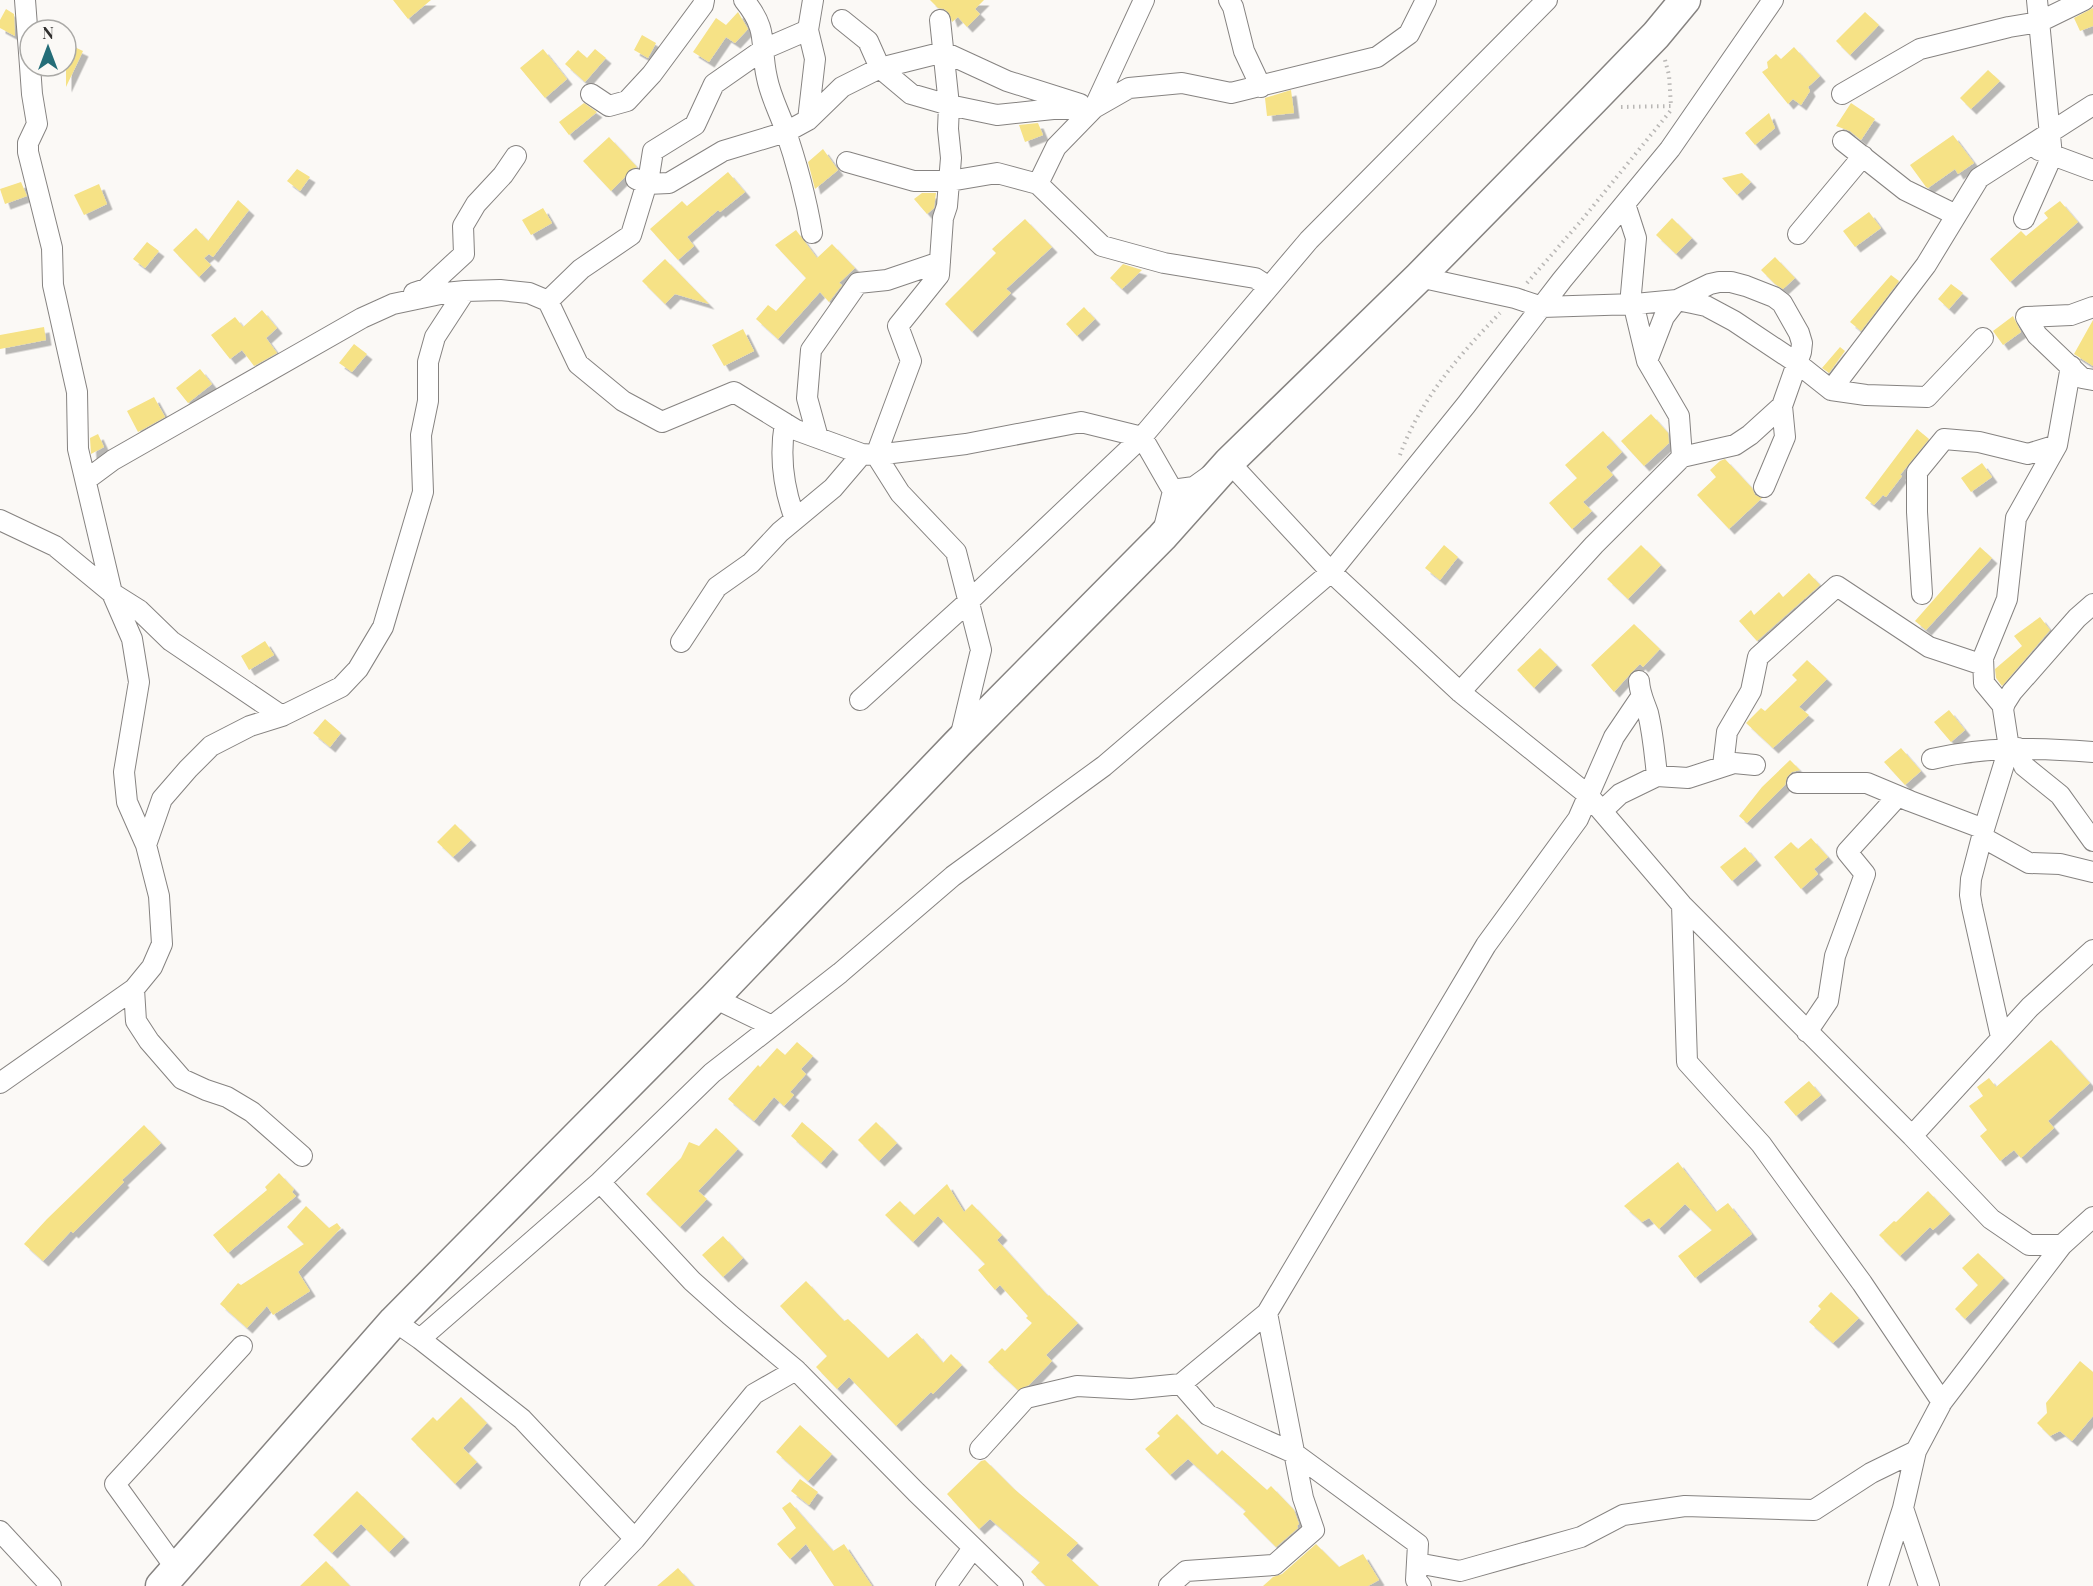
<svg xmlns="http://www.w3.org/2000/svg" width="2093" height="1586" viewBox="0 0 2093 1586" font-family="'Playfair Display',serif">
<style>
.building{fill:#f6e286;filter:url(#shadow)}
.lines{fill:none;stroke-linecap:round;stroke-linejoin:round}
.minor-casing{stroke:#868381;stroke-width:22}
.highway-casing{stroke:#868381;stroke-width:33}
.path{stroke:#b9b7b5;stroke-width:4;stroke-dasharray:1.5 4.5;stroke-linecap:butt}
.minor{stroke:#fff;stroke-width:20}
.highway{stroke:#fff;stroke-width:30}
</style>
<defs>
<filter id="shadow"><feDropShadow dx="5.5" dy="5.5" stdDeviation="0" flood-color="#0004"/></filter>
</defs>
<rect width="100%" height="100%" fill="#fbf9f6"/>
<path class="building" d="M393,0H431L408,19Z
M930,0H984L975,9L980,14L967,27L958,17L952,22L949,13L944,9L938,8Z
M2093,8V26L2080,31L2074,18Z
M6,9L14,14L15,36L0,28V20Z
M738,12L748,29L735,43L726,37L709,62L693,52L716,18L726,25Z
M1865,12L1879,25L1850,55L1836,41Z
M642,35L656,43L648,58L634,50Z
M66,43L83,51L66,87Z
M1794,47L1820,76L1808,87L1810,91L1801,105L1793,99L1788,104L1762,72L1768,68L1767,62L1776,54L1781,59Z
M543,49L567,79L545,98L520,68Z
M595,49L606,58L585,82L565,64L578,50L587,58Z
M1988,70L2000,81L1971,109L1960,98Z
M1291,90L1294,113L1267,116L1265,98Z
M584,103L597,112L569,135L559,122Z
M1851,103L1875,119L1861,140L1850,131L1836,126Z
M1769,113L1775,128L1755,145L1745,133Z
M1038,123L1043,135L1025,142L1019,125Z
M1953,135L1974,163L1958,174L1955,169L1928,188L1926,187L1910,165Z
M609,137L637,167L629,170L624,178L611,191L583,161Z
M823,149L838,170L815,189L808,162Z
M297,169L310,177L300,191L287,181Z
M728,172L745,192L720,212L718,210L687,237L694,246L678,260L650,229L682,201L687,206Z
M1742,173L1751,182L1737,195L1722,178Z
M21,182L27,196L5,204L0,189Z
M99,184L107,204L84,215L74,195Z
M922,193H936L934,208L927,214L914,199Z
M238,200L249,210L213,257L209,254L204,258L211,265L199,277L173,250L196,228L208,241Z
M2060,201L2078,222L2010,282L1990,259L2021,231L2026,236L2048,218L2044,213Z
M543,208L552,223L531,235L522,220Z
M1869,212L1881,228L1855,247L1843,231Z
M1672,218L1692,238L1676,254L1656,235Z
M1025,219L1052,247L1006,289L1011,293L972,332L945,304L996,253L992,249Z
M796,230L817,258L832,244L855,268L839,283L842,285L829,302L820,292L778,339L756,319L768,305L776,311L806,278L775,245Z
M147,242L159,251L145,268L133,259Z
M1775,257L1795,278L1783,289L1775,284L1761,270Z
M665,259L709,304L675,294L665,304L642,281Z
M1123,264L1142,270L1122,289L1110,278Z
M1891,275L1899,281L1861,331L1850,322Z
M1951,284L1963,293L1949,309L1938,299Z
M1084,307L1095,319L1077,336L1066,324Z
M262,310L277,328L266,338L277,353L254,366L242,350L230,359L211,335L235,317L243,327Z
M2013,316L2021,332L2003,345L1993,331Z
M2093,320V366L2074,354Z
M44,327L46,340L0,349V335Z
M743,329L754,351L724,366L712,345Z
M354,344L367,354L352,372L339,363Z
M1840,347L1845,351L1829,373L1822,368Z
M200,369L212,384L188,403L176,388Z
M154,397L165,417L138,432L127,411Z
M1651,414L1668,433L1669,443L1644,466L1621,441Z
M1917,429L1929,439L1900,475L1902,476L1886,497L1883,495L1874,505L1865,498Z
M1603,431L1622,452L1606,467L1613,475L1583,502L1592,511L1572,529L1549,503L1577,478L1565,465Z
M98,434L104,447L91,454L90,438Z
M1725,459L1752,488L1755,495L1762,498L1729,529L1697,495L1716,477L1710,470L1720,461Z
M1982,463L1992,477L1971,492L1961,478Z
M1444,545L1458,557L1440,580L1425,568Z
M1641,545L1661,565L1628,599L1607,579Z
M1980,547L1992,558L1926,630L1915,621Z
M1809,573L1820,585L1757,641L1739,621L1751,610L1754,615L1779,592L1783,597Z
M2040,617L2050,630L2002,686L1996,678L1995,669L2022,646L2014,636Z
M1634,624L1660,649L1643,667L1640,664L1632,672L1614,692L1591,665Z
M265,641L274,655L249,670L241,656Z
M1540,648L1557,665L1534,688L1517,670Z
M1807,660L1827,679L1799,707L1809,715L1773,748L1746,723L1761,708L1765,711L1797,680L1792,675Z
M1949,710L1965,730L1951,742L1934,722Z
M325,719L341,733L330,747L313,733Z
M1901,748L1921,771L1905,785L1884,762Z
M1790,760L1800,770L1792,772L1787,777L1785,785L1747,823L1739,816L1762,787Z
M455,824L471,840L453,857L437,842Z
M1811,838L1828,857L1814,869L1818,874L1801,889L1774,857L1791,842L1798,849Z
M1745,847L1756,860L1732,881L1720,867Z
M2051,1040L2090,1083L2048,1121L2054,1128L2021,1158L2014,1150L2000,1161L1980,1136L1987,1130L1969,1106L1983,1096L1977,1087L1989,1078L1996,1087Z
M797,1042L813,1056L801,1069L806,1074L790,1092L794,1095L784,1106L774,1097L754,1121L728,1099L758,1065L760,1067L777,1048L785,1055Z
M1809,1081L1821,1095L1796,1116L1784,1102Z
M802,1122L833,1149L821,1163L791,1136Z
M876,1122L897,1143L879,1161L858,1140Z
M144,1125L161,1143L122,1180L124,1182L73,1233L71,1231L43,1261L24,1244L47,1219Z
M716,1128L738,1149L698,1191L707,1199L680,1227L646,1194L681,1158L689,1142L699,1146Z
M1678,1162L1716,1212L1728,1203L1752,1234L1695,1278L1678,1256L1712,1230L1685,1204L1659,1229L1649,1218L1642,1222L1624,1206Z
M279,1173L294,1189L292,1192L296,1196L228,1253L213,1235L267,1190L265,1187Z
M947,1184L964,1212L972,1204L1002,1235L997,1240L1048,1296L1049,1295L1078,1323L1046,1355L1052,1361L1029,1385L1018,1390L988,1362L1002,1348L1005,1351L1032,1323L1026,1318L1028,1316L1000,1285L995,1290L978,1270L985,1264L938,1216L913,1242L885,1215L900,1201L914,1215Z
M1928,1191L1950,1214L1933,1230L1930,1227L1900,1256L1879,1235L1894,1221L1896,1222Z
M306,1206L329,1228L337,1223L341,1228L298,1272L310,1291L273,1315L267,1306L247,1328L220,1304L238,1283L241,1285L304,1244L287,1227Z
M723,1236L743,1258L723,1277L702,1255Z
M1978,1253L2004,1278L1965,1319L1955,1309L1978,1285L1962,1268Z
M806,1281L844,1321L848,1319L888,1358L917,1333L943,1363L951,1354L962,1365L933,1394L931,1392L896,1426L849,1377L837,1389L816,1367L827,1356L780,1306Z
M1831,1292L1859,1318L1833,1343L1809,1322L1821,1309L1818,1306Z
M2080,1361L2093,1372V1416L2072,1441L2060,1431L2050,1436L2037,1423L2047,1413L2046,1403Z
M461,1397L487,1423L463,1448L477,1462L455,1484L411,1439L433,1417L437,1421Z
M1177,1414L1217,1455L1222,1450L1267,1490L1271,1486L1294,1510L1299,1524L1297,1526L1298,1528L1276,1547L1243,1514L1246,1511L1188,1459L1170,1475L1145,1449L1160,1436L1157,1433Z
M800,1425L832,1454L808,1481L776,1452Z
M985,1460L1013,1488L1078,1543L1066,1555L1099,1586H1046L1031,1572L1040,1562L990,1519L979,1529L947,1494L981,1461Z
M800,1479L818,1492L809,1505L791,1491Z
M357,1491L404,1537L389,1552L361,1524L332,1553L313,1535Z
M790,1502L833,1551L844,1544L872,1586H834L806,1544L790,1559L777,1544L796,1528L782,1508Z
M1316,1544L1339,1567L1363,1554L1379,1580L1368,1586H1263L1273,1577L1282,1574Z
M326,1561L350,1586H300Z
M678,1568L694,1586H657Z"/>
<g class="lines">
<g class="minor-casing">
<path id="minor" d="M25,0L30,66
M744,0C770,32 759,43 767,78C770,94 778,110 784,126C796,161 806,197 812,233
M813,0L808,30L764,49L714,84L695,125L653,151L649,176L631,235L581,269L548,301L578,364L623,401L662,422L734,392L796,430L862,454L876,455L966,444L1081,422L1142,437L1173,491L1163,532
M1229,0L1233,7L1244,51L1261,87
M842,20L868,41L880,68L911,94L949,105L997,115L1053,109L1094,108L1129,88L1182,83L1231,93L1377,57L1409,34L1426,0
M30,66L32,94L37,124L28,143V152L52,248L53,285L77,392L78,449L112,593L139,610L171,641L282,716
M591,94L609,106L627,101L652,74L703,5L704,0
M1842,94L1920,49L2009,27L2039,22L2084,0
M808,120L815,59L808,30
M1843,141L1905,190L1956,215
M2039,150L2093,170
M847,162L914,181H950L997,173L1038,184L1102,246L1164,263L1255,278L1269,287
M636,179L647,184L669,183L723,151L786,132L808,120L842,87L880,68L944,52L1007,81L1080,104
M1038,184L1056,147L1094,108L1144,0
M2024,219L2052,156L2037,0
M1798,234L1863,156
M1419,277L1515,298L1542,307L1635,304L1677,300L1692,303L1706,306L1734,321L1797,363L1831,390L1866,395L1927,397L1983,338
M414,293L426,289L464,254L463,226L476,204L503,175L516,156
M2093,307L2071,315L2026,317L2037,335L2082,378L2093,380
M1647,361L1664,317L1677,300L1710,284L1719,282H1731L1746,286L1774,297L1782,303L1799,333L1802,343L1801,352L1782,406L1750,435L1735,445L1682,457
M1831,390L1926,265L1979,178L2093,105
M785,423C779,457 783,487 795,519
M818,438L807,398L811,350L858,283L887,280L940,262
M876,455L911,361L898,326L939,275L943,218L947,206L951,158L948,129L949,105L940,20
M876,455L900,493L956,552L981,650L960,738
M86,480L113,460L362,318L393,304L445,293L465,291L500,290L529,293L548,301
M1764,487L1785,437L1782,406
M1172,490L1194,487L1229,462L1331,572L1460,692L1588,795L1682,905L1912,1136L1991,1219L2029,1245H2062
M0,520L55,546L112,593L132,639L139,682L124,772L127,802L146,845L159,896L162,944L152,967L134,989L0,1083
M1922,594L1917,512V472L1944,439L1979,442L2028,454L2057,445
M681,642L717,587L751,563L780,532L833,488L862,454
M1639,681C1640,695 1644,701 1648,713C1653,734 1655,755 1657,776
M1460,692L1594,545L1682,457L1679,416L1647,361L1631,294L1636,238L1625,204
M860,700L968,602L1142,437L1309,240L1547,0
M2003,706L1984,683L1983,658L2007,599L2016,518L2057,445L2071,366
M2018,748L2024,766L2060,795L2093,841
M1932,759C1985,746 2039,748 2093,752
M1723,766L1727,732L1751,691L1758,657L1837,586L1929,647L1983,665
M1797,783H1867L1910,801L1984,829
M1602,811L1620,794L1657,776L1688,778L1734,763L1755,765
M1982,837L2029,863L2060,864L2093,872
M146,845L162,799L188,769L211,746L250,726L282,716L341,687L358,669L383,627L423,492L421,435L428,401V362L435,337L465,291
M1682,905L1687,1062L1761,1144L1862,1283L1942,1402
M134,989L136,1021L149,1041L182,1079L206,1090L227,1097L252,1112L302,1156
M714,998L772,1026
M1807,1032L1828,1001L1835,956L1865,874L1847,852L1898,796
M2001,1037L1972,907L1970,895L1971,879L1984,829L2009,748L2003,709L2005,703L2012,692L2077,618L2093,604
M1912,1136L2030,1007L2093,950
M600,1182L692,1281L730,1315L796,1370
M394,1321L420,1339L522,1419L635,1539L754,1394L796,1370L916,1492L1013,1586
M420,1339L600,1182L712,1073L840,973L953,876L1104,766L1331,572L1466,405L1562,280L1670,149L1773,0
M1181,1384L1208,1415L1294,1453L1418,1544L1416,1580L1421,1586
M980,1449L1026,1398L1077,1386L1131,1389L1181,1384L1267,1313
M0,1531L51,1586
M1417,1563L1460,1571L1581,1537L1623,1515L1685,1506L1814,1510L1871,1473L1916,1451
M177,1570L115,1484L242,1346
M590,1586L635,1539
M946,1586L973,1548
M1169,1586L1186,1571L1274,1565L1314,1530L1303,1498L1267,1313L1486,945L1578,819L1614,737L1641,697
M1878,1586L1903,1508
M1929,1586L1903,1508L1916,1451L1942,1402L2062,1245L2093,1217"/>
</g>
<g class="highway-casing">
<path id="highway" d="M161,1586L394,1321L714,998L958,743L1162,537L1229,462L1419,277L1594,99L1656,35L1685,0"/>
</g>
<path class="path" d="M1665,60L1669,75L1671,106
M1621,107L1671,106
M1527,283L1581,221L1672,109
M1400,455C1420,400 1459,355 1500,313"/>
<use href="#minor" class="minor"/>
<use href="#highway" class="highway"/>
</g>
<g transform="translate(48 48)"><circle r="28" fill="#fbf9f6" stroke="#aaa9a6" stroke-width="1.5"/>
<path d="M0-4.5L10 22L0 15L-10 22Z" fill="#246d78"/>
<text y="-9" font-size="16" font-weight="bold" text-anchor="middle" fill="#31302f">N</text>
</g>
</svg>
